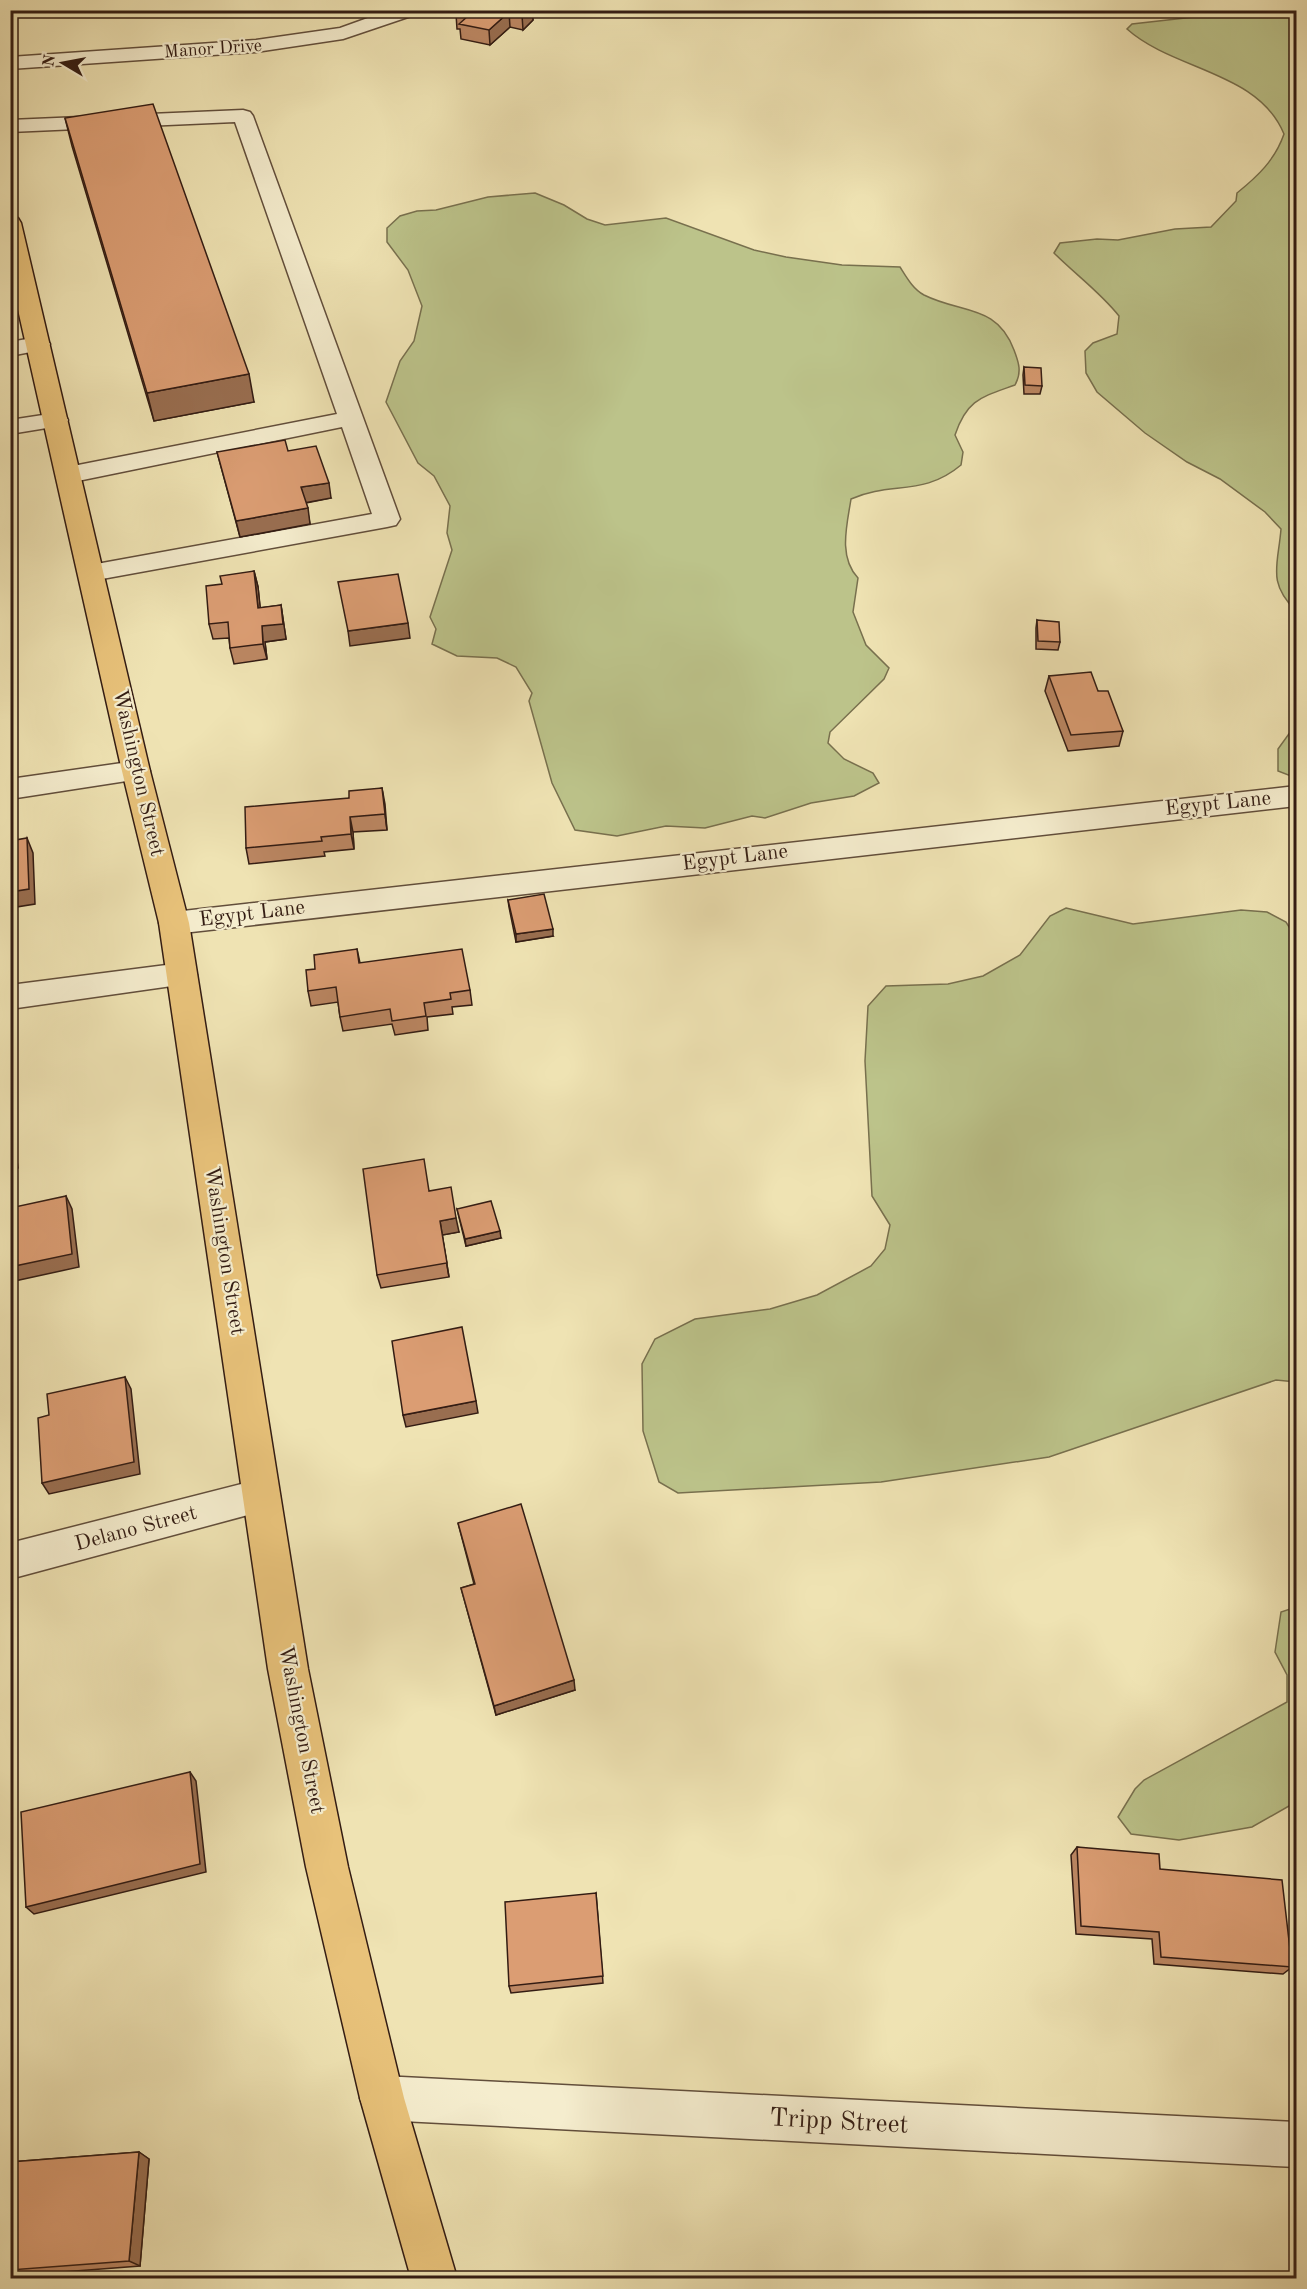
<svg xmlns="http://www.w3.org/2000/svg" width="1307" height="2289" viewBox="0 0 1307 2289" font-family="'Old Standard TT',serif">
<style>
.green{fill:#bcc38a;stroke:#78704e;stroke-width:1.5}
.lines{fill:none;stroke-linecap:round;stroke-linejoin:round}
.minor-casing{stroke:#624e3b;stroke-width:3}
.major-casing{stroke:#331c13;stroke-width:3}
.minor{fill:#f5edce;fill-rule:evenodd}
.major{fill:#e8c27a;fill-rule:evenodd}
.wall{fill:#bc8763;stroke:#331c13;stroke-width:1.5}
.shaded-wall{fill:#996e50;stroke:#331c13;stroke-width:1.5}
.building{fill:#db9d73;stroke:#331c13;stroke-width:1.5}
.labels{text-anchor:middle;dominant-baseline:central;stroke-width:4.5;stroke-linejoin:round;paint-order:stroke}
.far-street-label{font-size:18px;fill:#331c13;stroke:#f5edce}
.street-label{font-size:21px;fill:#331c13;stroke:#f5edce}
.near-street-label{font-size:26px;fill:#331c13;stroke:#f5edce}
</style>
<rect width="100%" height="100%" fill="#efe3b3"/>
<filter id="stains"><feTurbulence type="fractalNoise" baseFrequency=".00333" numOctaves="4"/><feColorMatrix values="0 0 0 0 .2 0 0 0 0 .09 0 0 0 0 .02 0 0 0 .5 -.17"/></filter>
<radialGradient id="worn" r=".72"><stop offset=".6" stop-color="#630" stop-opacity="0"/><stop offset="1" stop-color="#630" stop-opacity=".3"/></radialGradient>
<path class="green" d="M1296,12V611C1267,582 1278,566 1281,529L1265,512L1220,479L1187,462L1145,433L1097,392L1086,373L1085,351L1093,343L1117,334L1119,316C1101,293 1075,274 1054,253L1060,243L1097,239L1118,240L1175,229L1211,227L1236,201L1237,193C1258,176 1275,160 1284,134C1258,71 1174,71 1127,29L1132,24L1203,16Z
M535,193L564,205L587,219L605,225L666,218L754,250L786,257L842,265L900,267C907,278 913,289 924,295C962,314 997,304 1014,350C1019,363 1022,372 1015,385C982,397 967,399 955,435L963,452L961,465C923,497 891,481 851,499C847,525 838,557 858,578L853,612L866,645L889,668L884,679L830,732L828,743L844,759L873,773L879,783L854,796L811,803L765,818L752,816L705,828L666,826L617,836L575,830L552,783L529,701L532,693L516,667L497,658L457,656L432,644L436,629L430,617L452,550L447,533L450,506L434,476L418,463L386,402L400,361L414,341L422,306L408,270L387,242V228L400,216L417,211L436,210L488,197Z
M1296,724V778L1278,771V749Z
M1066,908L1133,924L1241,910L1267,912L1286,922L1296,938V1382L1276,1380L1049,1457L881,1482L678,1493L659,1482L643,1431L642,1364L655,1339L695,1319L770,1309L817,1295L871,1266L885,1249L890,1225L872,1196L865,1061L868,1006L886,986L948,984L983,976L1020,955L1050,916Z
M1296,1607V1802L1252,1827L1179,1840L1131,1834L1118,1817L1135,1789L1144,1780L1287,1702V1675L1275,1652L1281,1612Z"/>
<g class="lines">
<g class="minor-casing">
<path id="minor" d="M390,10H419L417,14L343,39L256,52L10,69V57L256,40L340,28Z
M243,110L250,112L253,116L400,519L396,525L387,527L91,581L82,579L78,573L82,567L91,565L372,514L342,427L68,483L59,480L56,475L59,470L68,467L337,414L235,122L10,132V120Z
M38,337L46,339L50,344L46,349L10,356V342Z
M56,413L65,415L68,420L65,425L10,434V420Z
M136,761L146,764L150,771L146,778L10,799V779Z
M1296,786V806L174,934L163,931L159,923L163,915L174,912Z
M182,963L193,967L197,975L193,983L10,1009V985Z
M261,1479L274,1484L280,1496L274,1508L10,1579V1543Z
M382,2076L1296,2122V2167L382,2120L366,2114L360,2098L366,2082Z"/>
</g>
<g class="major-casing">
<path id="major" d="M10,217L18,218L21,223L150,771L189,923L308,1669L348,1867L404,2098L457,2278H411L360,2098L306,1867L268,1669L159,923L122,771L10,274Z"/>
</g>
<use href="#minor" class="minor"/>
<use href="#major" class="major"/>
</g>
<path class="wall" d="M459,10H532L533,20L523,30L510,27L490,45L461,39L460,29H457L456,14Z
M65,118L254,402L154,421L72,146Z
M1024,367L1042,386L1040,394H1024L1023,375Z
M288,451L331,498L306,503L310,524L240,537L217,452Z
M254,571L258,587L260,608L281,605L286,639L265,642L267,659L234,664L230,648L229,638L213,639L209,624L222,584Z
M1037,620L1060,642L1058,650L1036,649V628Z
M1049,676L1098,691L1123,731L1119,746L1068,751L1045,691Z
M382,788L387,830L353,832L354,849L324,852L325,856L249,864L246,848L349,798Z
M508,900L553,936L516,942L509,907Z
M357,949L360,963L470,990L472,1005L452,1007L453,1014L427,1017L428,1030L395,1035L392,1024L343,1031L340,1017L338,1002L311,1006L308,991L315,969Z
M430,1191L459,1232L442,1235L449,1277L381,1288L377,1275Z
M457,1209L501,1238L466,1246Z
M458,1523L575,1690L496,1715L461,1588L474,1584Z
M1077,1847L1160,1869L1292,1967L1283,1974L1154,1964L1152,1939L1076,1934L1071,1855Z
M596,1893L603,1983L511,1993L509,1986Z
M139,2152L149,2159L140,2266L10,2276V2162Z"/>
<path class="shaded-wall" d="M520,10H532L533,20L523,30L522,15Z
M509,12L510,27L490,45L489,30Z
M249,374L254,402L154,421L147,393Z
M329,483L331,498L304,503L301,487Z
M308,508L310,524L240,537L236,521Z
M254,571L258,587L262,624L258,608Z
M281,605L286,639L265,642L267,659L263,644L262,626Z
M408,623L410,638L350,646L348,631Z
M382,788L385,804L387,830L385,814Z
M350,817L353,832L354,849L351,834Z
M27,838L33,853L35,904L10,908V892Z
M553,929V936L516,942V934Z
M10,1106L18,1168L10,1170Z
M66,1196L72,1209L79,1267L10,1282V1267Z
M456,1218L459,1232L442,1235L449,1277L440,1221Z
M500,1231L501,1238L466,1246L465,1239Z
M125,1377L131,1389L140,1474L49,1494L42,1483Z
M476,1401L478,1413L406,1427L403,1415Z
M574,1680L575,1690L496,1715L494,1706Z
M190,1772L196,1781L206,1872L34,1914L26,1907Z
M139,2152L149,2159L140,2266L129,2261Z"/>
<path class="building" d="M459,10H526L522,15L509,12L489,30L459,24L468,16L456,14Z
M153,104L249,374L147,393L65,118Z
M1024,367L1041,368L1042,386L1025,385Z
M285,440L288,451L316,446L329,483L301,487L308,508L236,521L217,452Z
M254,571L258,608L281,605L283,624L262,626L263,644L230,648L228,622L209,624L206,586L222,584L220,576Z
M398,574L408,623L348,631L338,582Z
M1037,620L1059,622L1060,642L1038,641Z
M1091,672L1098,691H1108L1123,731L1071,735L1049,676Z
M382,788L385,814L350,817L351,834L321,837L322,841L246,848L245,807L349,798V791Z
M27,838L29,889L10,892V841Z
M544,894L553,929L516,934L508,900Z
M357,949L359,963L462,949L470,990L450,993L451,999L424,1003L426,1016L392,1021L390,1009L340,1017L336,987L308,991L306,970L315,969L314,955Z
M424,1159L429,1191L451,1187L456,1218L440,1221L447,1263L377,1275L363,1169Z
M66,1196L72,1254L10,1267V1208Z
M491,1201L500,1231L465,1239L457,1209Z
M462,1327L476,1401L403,1415L392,1341Z
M125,1377L134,1462L42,1483L38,1418L49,1415L47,1394Z
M521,1504L574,1680L494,1706L461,1588L475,1584L458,1523Z
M190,1772L200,1864L26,1907L21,1812Z
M1077,1847L1159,1854L1160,1869L1282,1880L1292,1967L1161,1957L1159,1932L1081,1926Z
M596,1893L603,1976L509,1986L505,1902Z
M139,2152L129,2261L10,2270V2162Z"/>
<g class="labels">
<g class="far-street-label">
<text transform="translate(213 49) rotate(-4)">Manor Drive</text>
</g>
<g class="street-label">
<text transform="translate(138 773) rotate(77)">Washington Street</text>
<text transform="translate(1218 804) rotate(-6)">Egypt Lane</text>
<text transform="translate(735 858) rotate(-7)">Egypt Lane</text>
<text transform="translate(252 914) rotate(-7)">Egypt Lane</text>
<text transform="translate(224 1251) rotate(81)">Washington Street</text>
<text transform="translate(136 1529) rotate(-15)">Delano Street</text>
<text transform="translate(301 1730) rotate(79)">Washington Street</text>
</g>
<g class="near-street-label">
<text transform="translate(839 2122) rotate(3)">Tripp Street</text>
</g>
</g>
<rect width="1307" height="2289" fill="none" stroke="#efe3b3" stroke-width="36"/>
<rect x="12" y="12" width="1283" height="2265" fill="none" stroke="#331c13" stroke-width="3"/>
<rect x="18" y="18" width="1271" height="2253" fill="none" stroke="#331c13" stroke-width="1.5"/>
<g transform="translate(63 63) rotate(280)" stroke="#f5edce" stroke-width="4.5" paint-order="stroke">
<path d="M0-4.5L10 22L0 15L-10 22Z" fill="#331c13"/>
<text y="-9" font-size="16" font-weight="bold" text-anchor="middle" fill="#331c13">N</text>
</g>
<rect width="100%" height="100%" filter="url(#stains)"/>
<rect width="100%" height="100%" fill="url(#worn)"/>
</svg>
